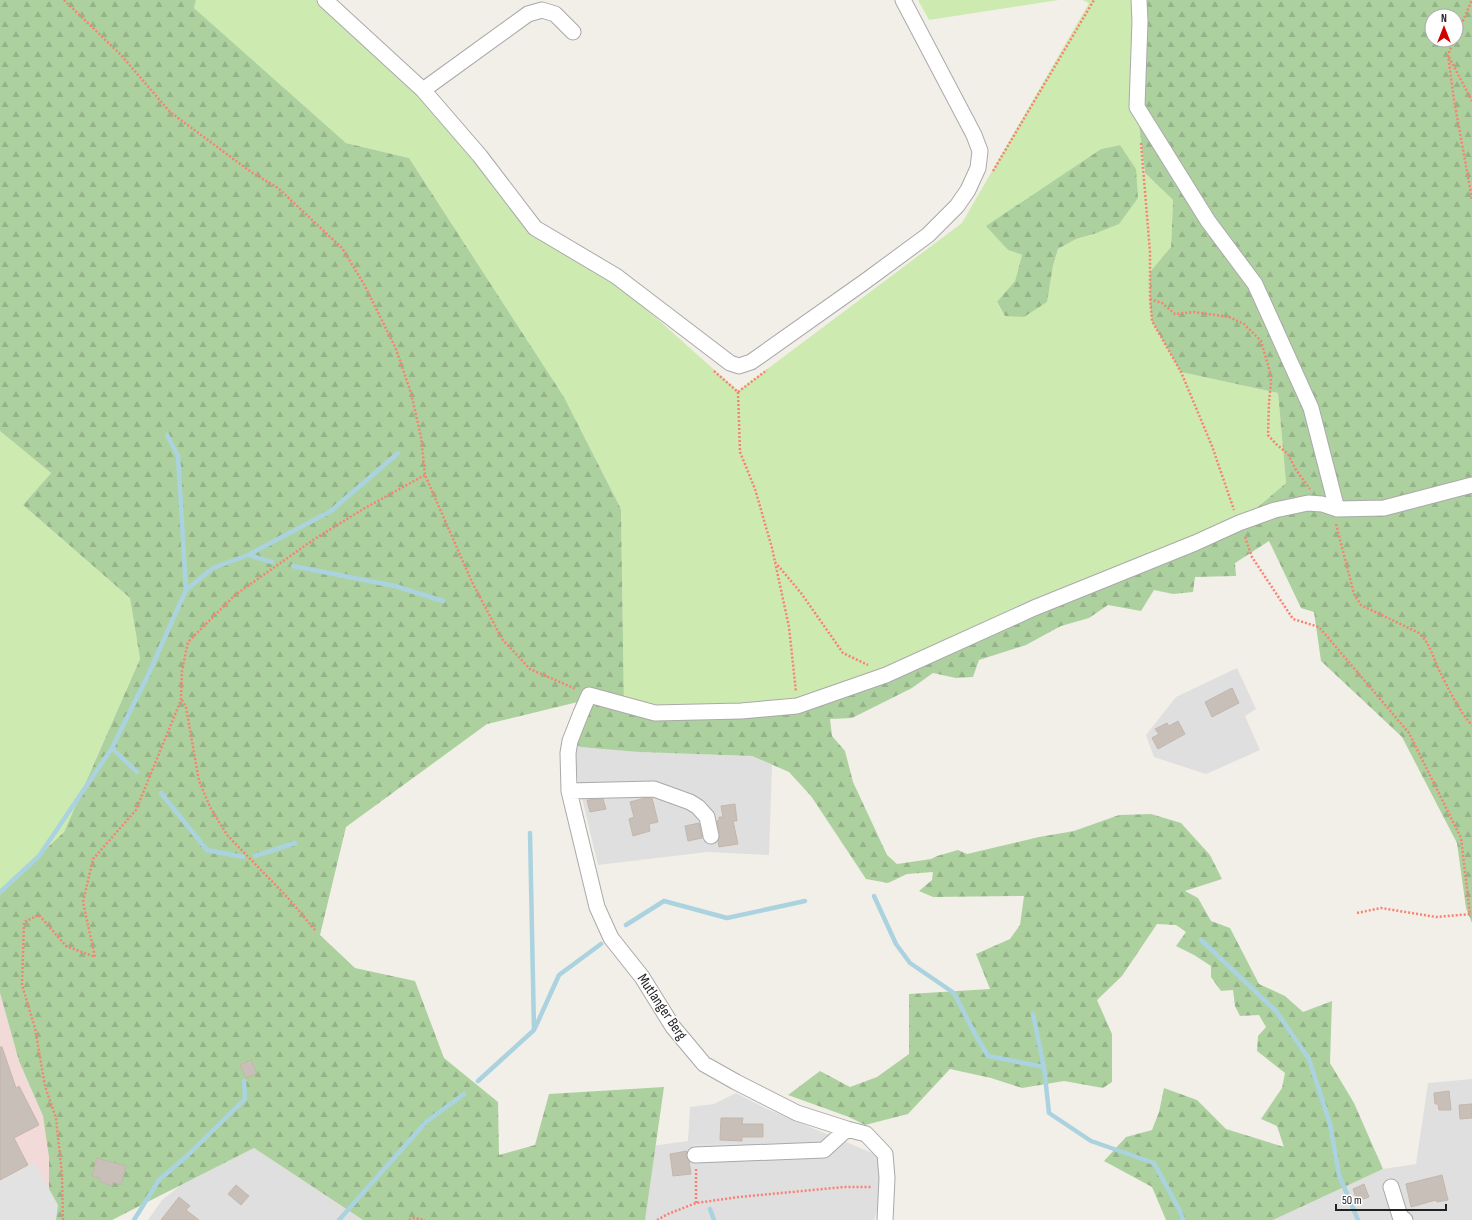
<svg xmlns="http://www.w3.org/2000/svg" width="1472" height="1220" viewBox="0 0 1472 1220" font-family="'Sofia Sans Condensed',sans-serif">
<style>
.residential{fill:#e0dfdf}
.commercial{fill:#f2dad9}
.grass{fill:#cdebb0;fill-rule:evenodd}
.forest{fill:url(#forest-firs);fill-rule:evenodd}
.parking{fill:#e2e2e2}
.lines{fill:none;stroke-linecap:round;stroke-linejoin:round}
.stream{stroke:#aad3df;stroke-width:4.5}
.building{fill:#c7bfb8;stroke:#c4b6ab}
.minor-casing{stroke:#a9a9a9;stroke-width:17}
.path{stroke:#fa8072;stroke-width:2.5;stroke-dasharray:2 2;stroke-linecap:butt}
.minor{stroke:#fff;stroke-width:15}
.labels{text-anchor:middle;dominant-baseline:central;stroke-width:3;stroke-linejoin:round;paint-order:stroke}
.street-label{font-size:15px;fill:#222;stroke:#fff}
</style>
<defs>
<pattern id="forest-firs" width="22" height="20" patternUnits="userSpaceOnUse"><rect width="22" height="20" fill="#add19e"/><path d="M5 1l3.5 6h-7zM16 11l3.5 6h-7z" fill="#95b388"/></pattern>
</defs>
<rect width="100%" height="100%" fill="#f2efe9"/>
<path class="residential" d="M1237,668L1256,709L1245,716L1260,750L1206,774L1154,757L1146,735L1176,697Z
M573,743L639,752L752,756L772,765L769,855L707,852L598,865L573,760Z
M1472,1079V1220H1273L1383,1169L1416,1164L1428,1083Z
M736,1093L767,1109L877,1155L880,1170L879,1204L874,1220H617L607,1152L688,1141L690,1107L714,1104Z
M254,1148L363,1220H148L162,1200L181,1185Z"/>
<path class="commercial" d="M0,993L19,1061L43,1116L58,1205L0,1220Z"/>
<path class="grass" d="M196,0H316L428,104L534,234L625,290L738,391L962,223L1089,3L1082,0H1139L1143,152L1144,172L1173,200L1171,248L1150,272L1181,372L1278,393L1286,483L1239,523L797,706L741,711L624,705L621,509L564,397L409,158L346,143L194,8ZM1120,145L1138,198L1132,205L1095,234L1076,239L1058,249L1053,266L1049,290L1005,316L997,303L1015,281L1022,255L1008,250L987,226L1101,149Z
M918,0H1059L929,20Z
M0,431L51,473L23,505L130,598L140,659L64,832L0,892Z"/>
<path class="forest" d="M0,0H196L194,8L346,143L409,158L564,397L621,509L624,705L655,713L797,706L1239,523L1286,483L1278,393L1181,372L1152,321L1150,299V272L1171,247L1173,200L1145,173L1137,107L1139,0H1472V923L1466,908L1457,843L1402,737L1321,661L1314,612L1301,608L1269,541L1235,563L1236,576L1195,577L1193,592L1173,594L1154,590L1141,611L1108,605L1089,618L1061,626L1026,645L979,660L973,677L956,678L933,673L912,688L852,718L830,719L832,736L845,751L853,782L887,855L897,864L931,859L937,856L958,850L967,854L1039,837L1074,831L1119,815L1151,814L1181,823L1210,855L1222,879L1185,891L1198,898L1211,921L1230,928L1259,984L1285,996L1303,1012L1332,1001L1330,1063L1354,1103L1383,1169L1273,1220H1166L1152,1187L1104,1161L1126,1137L1152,1130L1159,1112L1164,1088L1197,1100L1226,1129L1284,1147L1277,1126L1261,1119L1282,1088L1285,1073L1257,1051L1258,1036L1266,1027L1259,1015L1240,1016L1235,1006L1233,990L1221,991L1211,977V966L1194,955L1176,946L1186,932L1176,925L1157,924L1122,976L1097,1000L1112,1034V1082L1103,1088L1064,1081L1022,1088L991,1078L950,1069L908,1114L865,1125L849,1117L788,1095L820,1071L850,1087L877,1077L909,1054V994L990,989L976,954L1010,939L1020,925L1024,896L933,897L919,891L932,880L933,872L907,874L888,883L866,879L811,796L789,772L752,756L639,752L581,747L570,741L586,700L487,724L346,827L320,935L355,968L415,981L444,1058L498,1102L499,1155L535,1145L549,1094L664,1087L645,1220H363L254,1148L112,1220H49V1157L43,1116L19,1061L0,993V892L64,832L140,659L130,598L23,505L51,473L0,431ZM1432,16H1456V40H1432Z
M1120,145L1136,169L1138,198L1119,224L1094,234L1076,239L1058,249L1053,266L1047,302L1024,317L1005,316L997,302L1015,281L1022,255L1008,250L986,226L1101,149Z"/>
<path class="parking" d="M742,1143L743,1149L693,1150V1144Z
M34,1162L58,1205L56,1220H0V1181Z"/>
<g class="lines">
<path class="stream" d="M167,435L178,456L186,590
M248,555L272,562
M293,566L395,586L443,601
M112,748L137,772
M161,793L207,850L243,857
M255,856L295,843
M0,892L39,856L112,748L149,673L186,590L213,568L248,555L331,511L398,453
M874,896L896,944L910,963L954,993L975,1034L988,1056L1044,1067L1049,1113L1091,1141L1154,1163L1180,1211L1183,1220
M626,925L664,901L727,918L805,901
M1201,940L1276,1011L1309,1059L1330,1124L1339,1175L1358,1220
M1033,1014L1044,1067
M535,1028L559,975L601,944
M478,1081L534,1030L530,833
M710,1209L714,1220
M134,1220L159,1180L188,1155L245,1099L244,1081
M339,1220L426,1122L464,1094"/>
</g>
<path class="building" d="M1232,688L1239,703L1212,717L1205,702Z
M1178,721L1185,734L1158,749L1152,738L1159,734L1155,729L1167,723L1169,726Z
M645,798H652L658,822L649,824L650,831L633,836L629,819L634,817L630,802Z
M603,799L606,809L590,812L587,800Z
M735,804L737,821H733L738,844L719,847L718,841L720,834L717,821L719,820V817H723L721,806Z
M699,823L702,838L688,841L685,826Z
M0,1047H2L16,1088L19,1086L39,1125L14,1138L28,1165L0,1180Z
M251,1060L257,1073L246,1078L240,1065Z
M1449,1091L1451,1110H1439L1438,1104H1435L1434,1093Z
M1472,1104V1118L1460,1119L1459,1105Z
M721,1118H743L742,1124H763V1137H742V1141L720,1140Z
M687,1151L686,1156L689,1161L691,1174L673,1176L670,1154Z
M97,1158L126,1166L121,1185L113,1182L112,1186L100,1182V1178L92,1176Z
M1442,1175L1448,1200L1437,1202L1436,1200L1411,1207L1406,1184Z
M1364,1184L1369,1197L1357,1201L1353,1189Z
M236,1185L249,1196L241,1205L228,1194Z
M179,1197L190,1206L186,1210L199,1220H161Z"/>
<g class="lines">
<g class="minor-casing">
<path id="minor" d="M325,0L423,90L480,156L535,228L616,276L730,363L739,366L751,362L867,280L928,235L957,206L968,190L978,168L980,151L974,135L903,0
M1139,0L1140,21L1137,107L1208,221L1255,284L1311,408L1337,509
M423,90L528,14L542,10L555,14L573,32
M569,791L654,789L690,802L698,807L707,817L711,836
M847,1129L866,1134L885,1154L887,1178L885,1220
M695,1155L824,1150L847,1129L797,1113L736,1082L704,1064L673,1027L642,977L611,938L597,907L569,791L568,753L570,741L581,713L589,695L655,713L741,711L797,706L886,675L1034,608L1195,543L1239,523L1275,510L1308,503L1322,504L1337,509L1384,508L1472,485
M1391,1187L1400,1216L1405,1220"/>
</g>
<path class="path" d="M64,0L121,55L170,112L251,172L278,188L342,248L365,286L396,349L411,393L421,437L425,475L472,582L502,639L530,669L576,689
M1456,36L1472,0
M1454,40L1448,55L1454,100L1472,199
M1449,57L1472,101
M1141,143L1150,252V299L1152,321L1181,372L1212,446L1234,510
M993,171L1094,0
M1150,299L1162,303L1175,314L1194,312L1229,317L1244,324L1261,341L1270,372L1271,383L1269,402L1268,435L1276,444L1288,454L1296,470L1310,489
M714,371L738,392L767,370
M738,392L740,452L755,489L772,548L789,627L796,692
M1336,524L1354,594L1361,605L1419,633C1430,643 1433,658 1440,672C1448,688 1460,713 1472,725
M1245,537L1252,557L1293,619L1319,627L1409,733L1461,838L1470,914
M775,562L801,593L843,653L868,665
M182,700L186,707L199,781L210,807L227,835L289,899L315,930
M1357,913L1381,908L1436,917L1472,914
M696,1169V1203
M63,1220L62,1175L56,1118L45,1086L35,1028L22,985L24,922L39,915L66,946L95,957L83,902L93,859L136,810L181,700L182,671L188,642L235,595L313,540L365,508L425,475
M409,1220L414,1218L425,1220
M657,1220L668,1214L696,1203L739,1197L844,1187H872"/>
<use href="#minor" class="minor"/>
</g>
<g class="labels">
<g class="street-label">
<text transform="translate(662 1007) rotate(56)">Mutlanger Berg</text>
</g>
</g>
<g transform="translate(1444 28)"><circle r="19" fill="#ffffff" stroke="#a7a7a7"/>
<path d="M0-3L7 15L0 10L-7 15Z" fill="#d40000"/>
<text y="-6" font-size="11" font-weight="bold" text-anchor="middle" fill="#222222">N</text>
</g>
<path d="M1336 1204v6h110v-6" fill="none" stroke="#222222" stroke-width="2"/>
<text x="1342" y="1204" font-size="12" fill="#222222" stroke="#ffffff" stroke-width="3" paint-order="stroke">50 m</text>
</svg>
